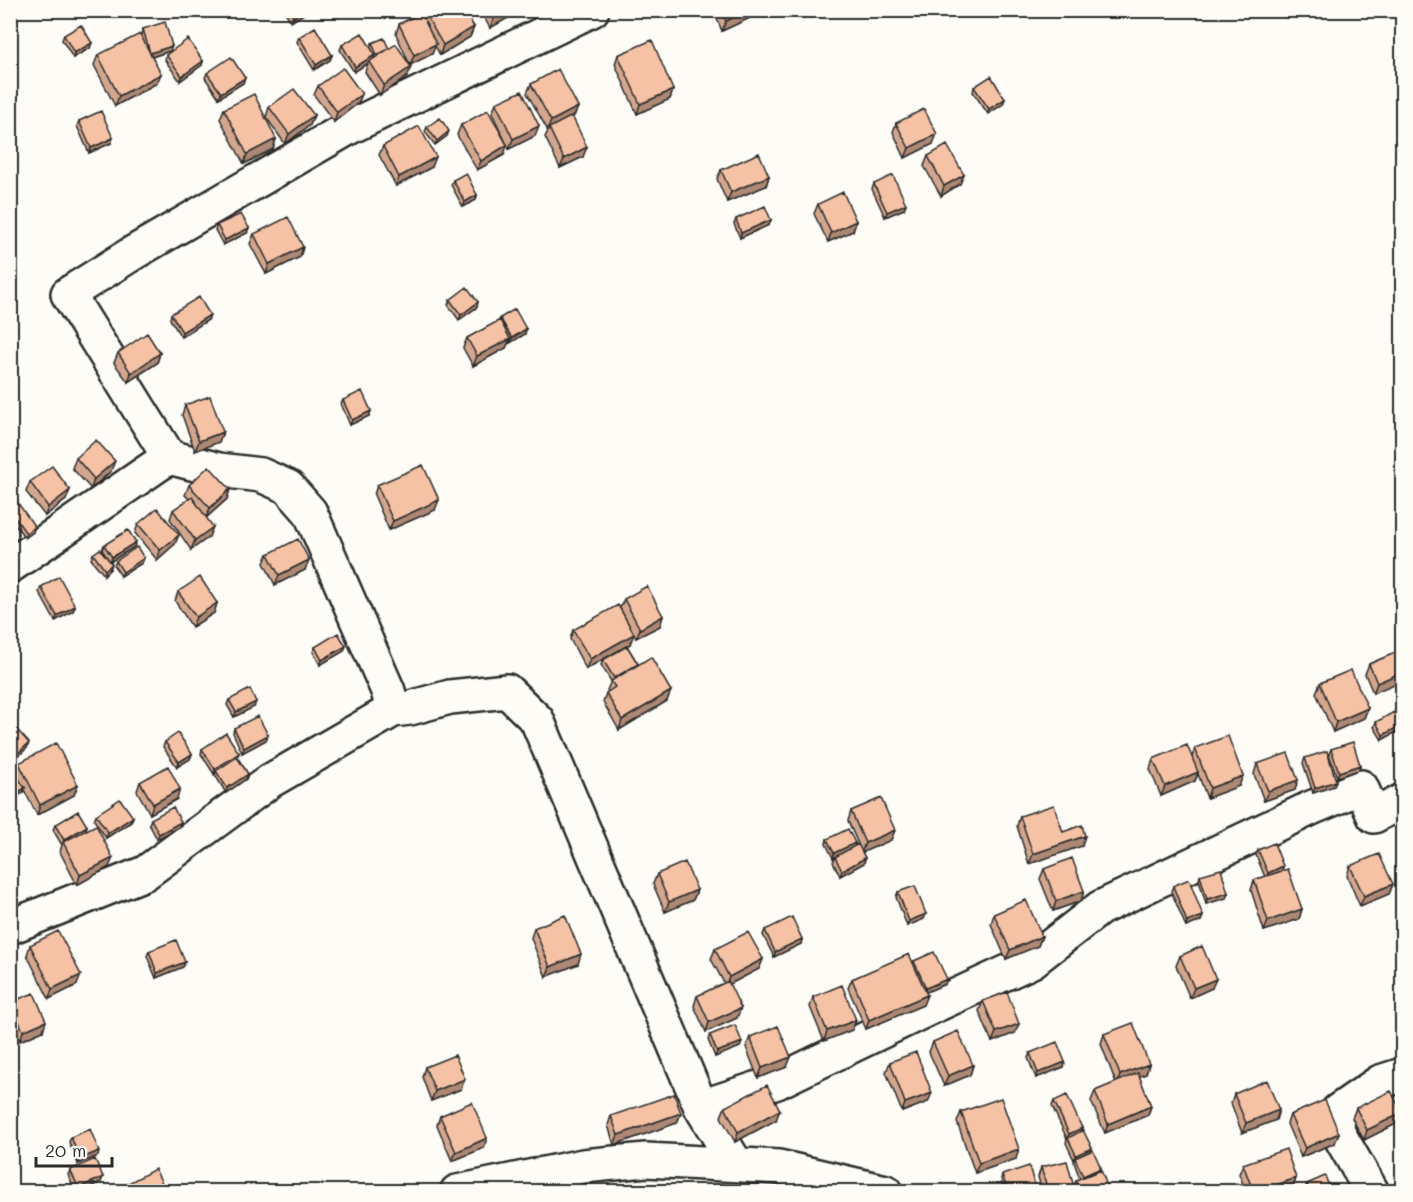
<svg xmlns="http://www.w3.org/2000/svg" width="1413" height="1202" viewBox="0 0 1413 1202" font-family="Mali,sans-serif">
<style>
.lines{fill:none;stroke-linecap:round;stroke-linejoin:round}
.minor-casing{stroke:#2b2b2b;stroke-width:38}
.minor{stroke:#fdfcf7;stroke-width:33}
.wall{fill:#d3a78e;stroke:#2b2b2b;stroke-width:1.5}
.shaded-wall{fill:#ac8874;stroke:#2b2b2b;stroke-width:1.5}
.building{fill:#f5c2a5;stroke:#2b2b2b;stroke-width:1.5}
</style>
<rect width="100%" height="100%" fill="#fdfcf7"/>
<filter id="ink" filterUnits="userSpaceOnUse"><feTurbulence type="fractalNoise" baseFrequency=".0167" numOctaves="2"/><feDisplacementMap in="SourceGraphic" scale="12" xChannelSelector="R" yChannelSelector="G"/><feConvolveMatrix kernelMatrix="1 2 1 2 8 2 1 2 1" color-interpolation-filters="sRGB"/></filter>
<g filter="url(#ink)">
<g class="lines">
<g class="minor-casing">
<path id="minor" d="M169,457L219,470L261,475L288,487L310,512L388,691L393,710L410,708L450,697L507,691L537,720L701,1107L736,1164
M10,566L169,457L68,294L133,253L348,128L592,10
M10,927L145,873L270,781L393,710
M701,1107L777,1082L938,1004L1032,961L1100,908L1311,808L1361,787L1374,816L1402,801
M457,1192L583,1166L646,1160L779,1167L886,1192
M1372,1192L1337,1131L1338,1111L1380,1082L1402,1075"/>
</g>
<use href="#minor" class="minor"/>
</g>
<path class="wall" d="M284,10H310L291,22Z
M414,10H464L474,27L470,37L440,55L435,46L432,54L410,65L396,34L399,24L417,15Z
M480,10H517V13L490,28Z
M713,10H753L750,18L722,31Z
M143,29L170,51L152,57L157,83L115,106L94,65L98,55L143,39L141,34Z
M64,35L90,48L73,58L62,40Z
M299,37L332,55L330,60L314,70L297,42Z
M372,43L389,49L407,77L380,95L365,72L368,63L354,72L340,50L342,45L370,48Z
M166,55L203,61L202,65L180,81L165,60Z
M618,55L673,90L670,99L637,114L615,64Z
M207,73L245,78L243,83L219,98L205,78Z
M531,84L578,107L574,116L572,117L583,157L560,168L545,137L548,131L527,93Z
M318,86L362,94L358,103L334,122L314,95Z
M974,87L1003,104L988,114L973,92Z
M496,103L539,126L535,136L509,149L492,113Z
M269,107L314,115L310,125L285,144L266,117Z
M224,109L276,139L273,149L244,164L220,119Z
M79,121L111,143L89,153L77,126Z
M896,123L933,144L905,158L893,132Z
M461,125L504,155L477,170L457,135Z
M427,127L447,136L435,145L425,132Z
M383,146L432,167L396,186L379,155Z
M928,156L960,184L941,196L924,166Z
M721,170L769,176L766,186L727,202L717,179Z
M453,180L477,195L476,200L463,207L451,185Z
M874,184L904,209L885,217L872,189Z
M818,204L856,221L853,231L828,242L814,214Z
M736,219L771,220L769,225L740,238L734,224Z
M217,225L247,233L223,245L215,230Z
M254,234L303,247L300,257L266,274L250,244Z
M450,300L477,307L459,320L448,305Z
M171,314L208,320L181,337L170,319Z
M500,318L526,329L525,334L510,343L509,341L506,348L473,366L463,348L467,338L499,321Z
M118,353H160L157,363L128,382L114,363Z
M343,400L371,411L369,416L350,425L341,404Z
M185,405L223,432L219,442L195,451L182,415Z
M76,458L111,471L91,489L72,468Z
M30,482L66,500L45,516L26,492Z
M189,485L230,489L227,499L206,518L209,537L191,550L170,519L173,510L189,499L185,495Z
M377,485L435,510L389,530L374,495Z
M10,503L33,532L25,538L10,518Z
M138,524L175,544L157,560L135,533Z
M104,545L134,547L110,562L102,550Z
M93,554L110,569L104,575L91,559Z
M268,554L305,570L275,585L264,563Z
M144,558L142,563L121,576L114,566L116,561Z
M41,587L75,606L73,611L55,621L39,592Z
M178,592L217,603L214,613L192,627L175,601Z
M624,599L663,616L660,626L636,638L620,608Z
M573,630L630,644L627,646L638,664L667,701L619,730L603,702L606,693L608,692L607,690L611,681L601,665L603,660L609,656L586,669L570,639Z
M315,647L344,651L320,665L313,652Z
M1402,650L1373,693L1365,674L1369,664Z
M1320,683L1368,708L1364,718L1333,732L1316,693Z
M229,700L254,707L234,717L227,705Z
M1376,722L1402,725L1400,730L1382,740L1374,727Z
M10,725L27,748L15,759L10,754Z
M234,728L268,735L266,740L242,753L233,733Z
M165,742L192,754L190,759L177,767L163,747Z
M1195,748L1239,786L1207,798L1198,774L1195,781L1161,796L1150,769L1153,759L1192,757Z
M202,749L237,757L248,774L246,779L226,793L215,775L216,772L214,774L201,754Z
M1331,749L1360,765L1359,770L1337,777L1329,754Z
M1305,758L1334,786L1313,793L1303,763Z
M19,763L74,795L37,815L24,790L23,793L15,773Z
M1257,764L1295,790L1264,801L1254,774Z
M140,782L177,799L150,814L137,791Z
M851,811L895,830L891,840L862,852L865,858L864,863L840,876L833,862L835,857L833,858L826,844L827,839L855,843L854,846L858,844L848,821Z
M1402,813V827L1399,821Z
M96,815L133,817L131,822L106,838L94,820Z
M1020,816L1082,846L1029,864L1017,826Z
M151,819L179,827L157,839L149,824Z
M55,825L87,826L85,831L109,867L77,885L60,852L62,845L53,830Z
M1258,850L1283,866L1282,871L1302,909L1299,919L1264,931L1251,890L1254,880L1265,877L1256,855Z
M1350,866L1393,884L1389,894L1360,906L1347,876Z
M1044,869L1081,901L1053,911L1040,879Z
M657,874L697,890L693,900L665,912L653,884Z
M1200,875L1228,893L1226,898L1206,904L1199,880Z
M1173,886L1203,916L1201,921L1186,927L1171,891Z
M898,892L926,914L924,919L907,926L896,897Z
M994,914L1042,936L1038,946L1006,959L991,924Z
M534,928L578,964L546,977L531,938Z
M765,930L802,939L801,944L774,957L763,935Z
M30,945L77,985L49,999L27,955Z
M715,949L763,959L759,969L730,984L737,1018L706,1032L694,1006L697,996L724,983L711,959Z
M149,951L185,962L183,967L156,978L147,956Z
M1180,956L1212,988L1190,998L1176,966Z
M914,961L945,984L926,992L923,1005L866,1029L848,988L852,979L913,963Z
M813,997L856,1020L852,1030L824,1041L810,1007Z
M983,1001L1015,1033L992,1042L979,1011Z
M11,1002L43,1031L20,1041L10,1018V1005Z
M1104,1034L1149,1064L1146,1074L1139,1076L1151,1106L1148,1115L1105,1133L1091,1101L1095,1091L1116,1083L1101,1044Z
M710,1035L742,1042L740,1047L715,1057L708,1040Z
M750,1037L787,1067L758,1078L746,1047Z
M933,1042L973,1065L970,1075L944,1086L929,1052Z
M1030,1053L1065,1062L1064,1067L1036,1078L1028,1058Z
M890,1062L928,1102L902,1112L886,1072Z
M425,1067L461,1089L431,1101L422,1077Z
M1234,1094L1276,1120L1242,1133L1231,1103Z
M1402,1100V1119L1401,1116L1398,1123L1364,1140L1352,1118L1356,1108L1398,1105L1399,1101Z
M1054,1101L1082,1128L1081,1131L1092,1148L1090,1151L1109,1191H1042L1038,1177L1041,1167L1074,1187L1076,1180L1080,1179L1074,1162V1160L1066,1143L1067,1139L1052,1106Z
M725,1107L776,1120L735,1142L721,1117Z
M961,1112L1016,1159L975,1173L957,1122Z
M681,1113L677,1123L614,1145L608,1125L611,1116Z
M1290,1115L1335,1143L1301,1157L1287,1124Z
M440,1116L484,1148L452,1161L437,1125Z
M71,1137L99,1151L98,1156L78,1164L69,1142Z
M1243,1164L1296,1178L1293,1188L1282,1191H1246L1239,1174Z
M70,1170L103,1177L101,1182L81,1191H66L74,1188L68,1175Z
M1002,1175L1034,1191H1004L1001,1179Z
M1307,1184L1331,1191H1306L1305,1188Z"/>
<path class="shaded-wall" d="M304,10H310L291,22L293,17Z
M507,10H517V13L490,28L494,18Z
M749,10H753L750,18L722,31L726,21Z
M474,27L470,37L440,55L443,45Z
M92,43L90,48L73,58L74,53Z
M436,44L432,54L410,65L414,55Z
M172,46L170,51L148,58L150,53Z
M332,55L330,60L314,70L316,65Z
M375,55L373,60L354,72L355,67Z
M203,61L202,65L180,81L182,76Z
M411,67L407,77L380,95L384,85Z
M161,74L157,83L115,106L119,96Z
M245,78L243,83L219,98L221,93Z
M673,90L670,99L637,114L640,104Z
M362,94L358,103L334,122L337,112Z
M1005,99L1003,104L988,114L989,109Z
M578,107L574,116L550,130L549,128L547,131L551,121Z
M314,115L310,125L285,144L289,134Z
M539,126L535,136L509,149L513,139Z
M449,131L447,136L435,145L437,141Z
M937,134L933,144L905,158L909,148Z
M113,138L111,143L89,153L91,148Z
M276,139L273,149L244,164L247,154Z
M507,145L504,155L477,170L481,161Z
M587,147L583,157L560,168L564,159Z
M436,157L432,167L396,186L399,177Z
M964,175L960,184L941,196L944,186Z
M769,176L766,186L727,202L731,192Z
M477,195L476,200L463,207L465,202Z
M906,204L904,209L885,217L887,212Z
M771,220L769,225L740,238L741,233Z
M856,221L853,231L828,242L831,233Z
M249,228L247,233L223,245L225,240Z
M303,247L300,257L266,274L269,264Z
M478,302L477,307L459,320L461,315Z
M210,315L208,320L181,337L182,332Z
M526,329L525,334L510,343L512,338Z
M510,339L506,348L473,366L477,356Z
M160,353L157,363L128,382L131,373Z
M371,411L369,416L350,425L352,420Z
M223,432L219,442L195,451L199,441Z
M115,461L111,471L91,489L94,479Z
M230,489L227,499L206,518L210,508Z
M70,490L66,500L45,516L48,507Z
M439,500L435,510L389,530L393,521Z
M35,527L33,532L25,538L26,533Z
M213,527L209,537L191,550L195,540Z
M179,535L175,544L157,560L160,550Z
M136,542L134,547L110,562L112,557Z
M144,558L142,563L121,576L123,572Z
M309,560L305,570L275,585L279,575Z
M112,564L110,569L104,575L105,570Z
M217,603L214,613L192,627L196,617Z
M75,606L73,611L55,621L57,616Z
M663,616L660,626L636,638L640,629Z
M634,634L630,644L586,669L590,659Z
M346,646L344,651L320,665L322,660Z
M1402,672V681L1373,693L1377,683Z
M671,691L667,701L619,730L622,720Z
M256,702L254,707L234,717L236,712Z
M1368,708L1364,718L1333,732L1336,722Z
M1402,725L1400,730L1382,740L1383,735Z
M268,735L266,740L242,753L244,748Z
M29,743L27,748L15,759L17,754Z
M239,753L237,758L214,774L215,769Z
M192,754L190,759L177,767L179,762Z
M1360,765L1359,770L1337,777L1339,772Z
M1198,772L1195,781L1161,796L1165,786Z
M248,774L246,779L226,793L227,788Z
M1243,776L1239,786L1207,798L1210,788Z
M1298,780L1295,790L1264,801L1268,791Z
M1336,781L1334,786L1313,793L1315,788Z
M78,785L74,795L37,815L40,805Z
M25,788L23,793L10,801V797Z
M180,789L177,799L150,814L153,804Z
M133,817L131,822L106,838L108,833Z
M181,822L179,827L157,839L159,834Z
M87,826L85,831L63,843L64,840Z
M895,830L891,840L861,853L865,843Z
M1085,836L1082,846L1029,864L1033,854Z
M855,843L854,848L833,858L834,853Z
M113,858L109,867L77,885L80,875Z
M865,858L864,863L840,876L842,871Z
M1283,866L1282,871L1266,878L1268,873Z
M1393,884L1389,894L1360,906L1364,896Z
M697,890L693,900L665,912L669,902Z
M1084,891L1081,901L1053,911L1056,901Z
M1228,893L1226,898L1206,904L1207,899Z
M1302,909L1299,919L1264,931L1268,921Z
M926,914L924,919L907,926L909,921Z
M1203,916L1201,921L1186,927L1187,922Z
M1042,936L1038,946L1006,959L1010,950Z
M802,939L801,944L774,957L775,952Z
M581,954L578,964L546,977L550,967Z
M763,959L759,969L726,986L729,977Z
M185,962L183,967L156,978L157,973Z
M81,975L77,985L49,999L52,989Z
M947,979L945,984L924,993L926,988Z
M1216,979L1212,988L1190,998L1194,988Z
M927,995L923,1005L866,1029L869,1020Z
M741,1008L737,1018L706,1032L709,1022Z
M856,1020L852,1030L824,1041L827,1031Z
M46,1021L43,1031L20,1041L23,1031Z
M1019,1024L1015,1033L992,1042L996,1032Z
M742,1042L740,1047L715,1057L717,1052Z
M791,1057L787,1067L758,1078L762,1068Z
M1065,1062L1064,1067L1036,1078L1038,1073Z
M1149,1064L1146,1074L1117,1085L1120,1075Z
M973,1065L970,1075L944,1086L948,1076Z
M465,1079L461,1089L431,1101L435,1091Z
M932,1093L928,1102L902,1112L905,1103Z
M1151,1106L1148,1115L1105,1133L1108,1124Z
M780,1110L776,1120L735,1142L738,1132Z
M1279,1110L1276,1120L1242,1133L1246,1123Z
M681,1113L677,1123L614,1145L618,1135Z
M1402,1113L1398,1123L1364,1140L1367,1130Z
M1082,1128L1080,1133L1067,1139L1069,1134Z
M1339,1133L1335,1143L1301,1157L1305,1148Z
M487,1138L484,1148L452,1161L456,1152Z
M1092,1148L1090,1152L1075,1158L1074,1160L1076,1155Z
M1019,1149L1016,1159L975,1173L979,1163Z
M99,1151L98,1156L78,1164L80,1159Z
M1101,1168L1099,1173L1081,1181L1083,1176Z
M103,1177L101,1182L81,1191H77L79,1188Z
M1296,1178L1293,1188L1282,1191H1258Z
M1035,1187L1034,1191H1022Z"/>
<path class="building" d="M289,10H304L293,17Z
M423,10H464L474,27L443,45Z
M489,10H507L494,18Z
M721,10H749L726,21Z
M421,13L436,44L414,55L399,24Z
M165,22L172,46L150,53L143,29Z
M81,25L92,43L74,53L64,35Z
M315,27L332,55L316,65L299,37Z
M362,33L375,55L355,67L342,45Z
M140,34L161,74L119,96L98,55Z
M384,38L389,49L377,55L372,43Z
M188,39L203,61L182,76L166,55Z
M652,40L673,90L640,104L618,55Z
M396,44L411,67L384,85L369,62Z
M231,57L245,78L221,93L207,73Z
M343,68L362,94L337,112L318,86Z
M558,69L578,107L551,121L531,84Z
M991,76L1005,99L989,109L974,87Z
M294,89L314,115L289,134L269,107Z
M522,91L539,126L513,139L496,103Z
M254,94L276,139L247,154L224,109Z
M924,109L937,134L909,148L896,123Z
M488,110L507,145L481,161L461,125Z
M101,111L113,138L91,148L79,121Z
M572,116L587,147L564,159L549,128Z
M440,118L449,131L437,141L427,127Z
M419,126L436,157L399,177L383,146Z
M947,145L964,175L944,186L928,156Z
M759,153L769,176L731,192L721,170Z
M466,173L477,195L465,202L453,180Z
M893,175L906,204L887,212L874,184Z
M843,192L856,221L831,233L818,204Z
M765,206L771,220L741,233L736,219Z
M241,214L249,228L225,240L217,225Z
M288,217L303,247L269,264L254,234Z
M467,287L478,302L461,315L450,300Z
M199,297L210,315L182,332L171,314Z
M515,309L526,329L512,338L500,318Z
M500,320L510,339L477,356L467,338Z
M147,333L160,353L131,373L118,353Z
M362,391L371,411L352,420L343,400Z
M210,396L223,432L199,441L185,405Z
M96,440L115,461L94,479L76,458Z
M423,465L439,500L393,521L377,485Z
M52,466L70,490L48,507L30,482Z
M209,466L230,489L210,508L189,485Z
M192,497L213,527L195,540L173,510Z
M15,499L35,527L26,533L10,511V503Z
M157,508L179,535L160,550L138,524Z
M128,530L136,542L112,557L104,545Z
M298,539L309,560L279,575L268,554Z
M137,547L144,558L123,572L116,561Z
M100,549L112,564L105,570L93,554Z
M59,576L75,606L57,616L41,587Z
M200,577L217,603L196,617L178,592Z
M647,586L663,616L640,629L624,599Z
M618,605L634,634L590,659L573,630Z
M338,633L346,646L322,660L315,647Z
M627,646L638,664L614,678L603,660Z
M1402,650V672L1377,683L1369,664Z
M651,657L671,691L622,720L606,693L615,687L611,681Z
M1351,670L1368,708L1336,722L1320,683Z
M250,689L256,702L236,712L229,700Z
M1394,712L1402,725L1383,735L1376,722Z
M258,716L268,735L244,748L234,728Z
M12,724L29,743L17,754L10,747V725Z
M178,733L192,754L179,762L165,742Z
M226,733L239,753L215,769L202,749Z
M1228,736L1243,776L1210,788L1195,748Z
M1353,742L1360,765L1339,772L1331,749Z
M56,743L78,785L40,805L19,763Z
M1187,745L1198,772L1165,786L1153,759Z
M1327,751L1336,781L1315,788L1305,758Z
M1288,753L1298,780L1268,791L1257,764Z
M237,757L248,774L227,788L216,771Z
M10,766L25,788L10,797Z
M168,766L180,789L153,804L140,782Z
M881,798L895,830L865,843L851,811Z
M120,799L133,817L108,833L96,815Z
M1054,805L1063,832L1082,825L1085,836L1033,854L1020,816Z
M173,807L181,822L159,834L151,819Z
M78,811L87,826L64,840L55,825Z
M96,825L113,858L80,875L63,842Z
M848,829L855,843L834,853L827,839Z
M1274,843L1283,866L1268,873L1258,850Z
M858,844L865,858L842,871L835,857Z
M1379,854L1393,884L1364,896L1350,866Z
M1072,858L1084,891L1056,901L1044,869Z
M685,862L697,890L669,902L657,874Z
M1221,869L1228,893L1207,899L1200,875Z
M1288,869L1302,909L1268,921L1254,880Z
M1189,879L1203,916L1187,922L1173,886Z
M915,886L926,914L909,921L898,892Z
M1026,900L1042,936L1010,950L994,914Z
M565,915L581,954L550,967L534,928Z
M792,917L802,939L775,952L765,930Z
M58,931L81,975L52,989L30,945Z
M748,932L763,959L729,977L715,949Z
M176,940L185,962L157,973L149,951Z
M1202,946L1216,979L1194,988L1180,956Z
M934,952L947,979L926,988L914,961Z
M909,954L927,995L869,1020L852,979Z
M728,981L741,1008L709,1022L697,996Z
M842,985L856,1020L827,1031L813,997Z
M1007,992L1019,1024L996,1032L983,1001Z
M34,993L46,1021L23,1031L11,1002Z
M1133,1023L1149,1064L1120,1075L1104,1034Z
M735,1025L742,1042L717,1052L710,1035Z
M778,1026L791,1057L762,1068L750,1037Z
M958,1031L973,1065L948,1076L933,1042Z
M1057,1042L1065,1062L1038,1073L1030,1053Z
M916,1052L932,1093L905,1103L890,1062Z
M455,1055L465,1079L435,1091L425,1067Z
M1138,1073L1151,1106L1108,1124L1095,1091Z
M1267,1080L1279,1110L1246,1123L1234,1094Z
M767,1085L780,1110L738,1132L725,1107Z
M1391,1091L1402,1113L1367,1130L1356,1108Z
M674,1094L681,1113L618,1135L611,1116Z
M1067,1095L1082,1128L1069,1134L1054,1101Z
M1001,1098L1019,1149L979,1163L961,1112Z
M1325,1100L1339,1133L1305,1148L1290,1115Z
M1402,1100V1110L1399,1101Z
M472,1102L487,1138L456,1152L440,1116Z
M90,1129L99,1151L80,1159L71,1137Z
M1083,1130L1092,1148L1076,1155L1068,1138Z
M1286,1149L1296,1178L1258,1191H1253L1243,1164Z
M1093,1150L1101,1168L1083,1176L1075,1158Z
M95,1159L103,1177L79,1188L70,1170Z
M1067,1161L1075,1191H1048L1041,1167Z
M1029,1166L1035,1187L1022,1191H1008L1002,1175Z
M155,1169L166,1191H118L117,1189Z
M1101,1170L1109,1191H1080L1076,1180Z
M1325,1176L1331,1191H1310L1307,1184Z
M76,1187L78,1191H66Z"/>
</g>
<rect width="1413" height="1202" fill="none" stroke="#fdfcf7" stroke-width="36"/>
<rect x="18" y="18" width="1377" height="1166" fill="none" stroke="#2b2b2b" stroke-width="2" filter="url(#ink)"/>
<path d="M36 1157v9h76v-9" fill="none" stroke="#2b2b2b" stroke-width="3"/>
<text x="45" y="1157" font-size="18" fill="#2b2b2b" stroke="#fdfcf7" stroke-width="4.5" paint-order="stroke">20 m</text>
</svg>
